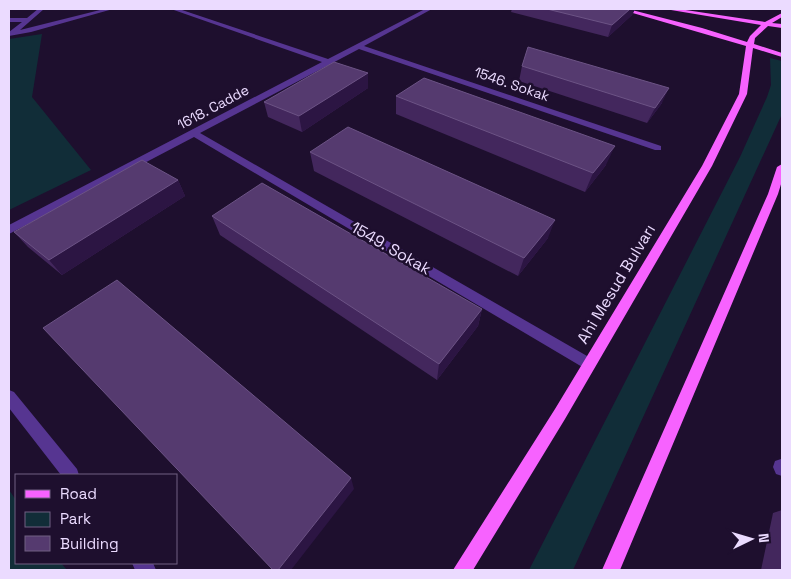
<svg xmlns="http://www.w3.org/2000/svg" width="791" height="579" viewBox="0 0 791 579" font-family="'Space Grotesk',sans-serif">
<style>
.green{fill:#112d38}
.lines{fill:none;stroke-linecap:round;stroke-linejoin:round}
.minor{fill:#563591;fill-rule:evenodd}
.major{fill:#f762ff;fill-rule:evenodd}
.wall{fill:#43275d}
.shaded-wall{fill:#2c1543}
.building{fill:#553a6f;stroke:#6c5385}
.labels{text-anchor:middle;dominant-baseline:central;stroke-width:5;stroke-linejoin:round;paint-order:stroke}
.far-street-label{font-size:14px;fill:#ebdbff;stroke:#1e0f2e}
.street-label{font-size:16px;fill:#ebdbff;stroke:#1e0f2e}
</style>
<rect width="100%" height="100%" fill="#1e0f2e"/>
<path class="green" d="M42,34L32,97L91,170L9,210V39Z
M770,58L782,61V114L573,570H529L740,157L767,97L771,85Z
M9,490L16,500V563H61L67,570H9Z"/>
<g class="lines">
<path class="minor" d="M38,9H44L20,30L104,9H113L31,32L9,36V32L22,22H9V18H27Z
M171,9H179L328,59L425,9H432L364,46L661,146V150H655L359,49L200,133L594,360L596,364L594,368L589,370L584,368L194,137L9,234V225L322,62Z
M9,390L14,392L77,469L79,475H61L9,408Z
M781,459H782V476L776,474L773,467L775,461Z
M132,563H153L156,570H135Z"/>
<path class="major" d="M619,9H628L702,28L747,42L750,36L761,25L665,9H679L765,22L782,13V17L772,23L782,24V28L768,26L755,38L754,44L782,53V57L753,48L747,94L712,166L565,419L473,570H453L555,409L702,166L739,94L746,46Z
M782,164V181L778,194L620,570H602L768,194L777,167Z"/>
</g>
<path class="wall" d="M512,9H639L638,10L635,9L632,15L608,37L511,12Z
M522,66L662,103L647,123L519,81Z
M368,73V88L302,132L268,117L264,102Z
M396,96L606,165L585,192L396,114Z
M310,152L548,238L518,276L314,171Z
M178,180L185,196L62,275L28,247L14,232Z
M212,216L482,309L478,326L437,380L220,235Z
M782,510V570H761L773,513Z"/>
<path class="shaded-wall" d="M630,9H635L632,15L608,37L612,25Z
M368,73V88L302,132L299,116Z
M669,88L662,103L647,123L655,108Z
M615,146L606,165L585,192L593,173Z
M178,180L185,196L62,275L49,260Z
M555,220L548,238L518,276L524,258Z
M482,309L478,326L437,380L439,364Z
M351,478L354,489L291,570H278Z"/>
<path class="building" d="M547,9H630L612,25Z
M528,47L669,88L655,108L522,66Z
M334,62L368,73L299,116L264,102Z
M424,78L615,146L593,173L396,96Z
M348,127L555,220L524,258L310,152Z
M142,160L178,180L49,260L14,232Z
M262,183L482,309L439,364L212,216Z
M117,280L351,478L278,570H273L43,328Z"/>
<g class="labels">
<g class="far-street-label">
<text transform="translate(512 84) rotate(19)">1546. Sokak</text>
<text transform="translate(213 107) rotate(-28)">1618. Cadde</text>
</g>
<g class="street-label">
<text transform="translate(391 248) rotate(30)">1549. Sokak</text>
<text transform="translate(616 284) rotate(-59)">Ahi Mesud Bulvarı</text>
</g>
</g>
<rect width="791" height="579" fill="none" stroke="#ebdbff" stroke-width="20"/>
<rect x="15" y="474" width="162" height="90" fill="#1e0f2e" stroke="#706182"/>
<rect x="25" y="490" width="25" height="8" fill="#f762ff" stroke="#706182"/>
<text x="60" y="499" font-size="15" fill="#ebdbff">Road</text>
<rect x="25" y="512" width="25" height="15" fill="#112d38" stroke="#706182"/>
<text x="60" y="524" font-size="15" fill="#ebdbff">Park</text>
<rect x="25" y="536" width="25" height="15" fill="#553a6f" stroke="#706182"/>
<text x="60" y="549" font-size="15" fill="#ebdbff">Building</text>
<g transform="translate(751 539) rotate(85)" stroke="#1e0f2e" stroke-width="4" paint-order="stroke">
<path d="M0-4L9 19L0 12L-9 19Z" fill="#ebdbff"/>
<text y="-8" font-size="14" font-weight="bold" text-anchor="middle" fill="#ebdbff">N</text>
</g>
</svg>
